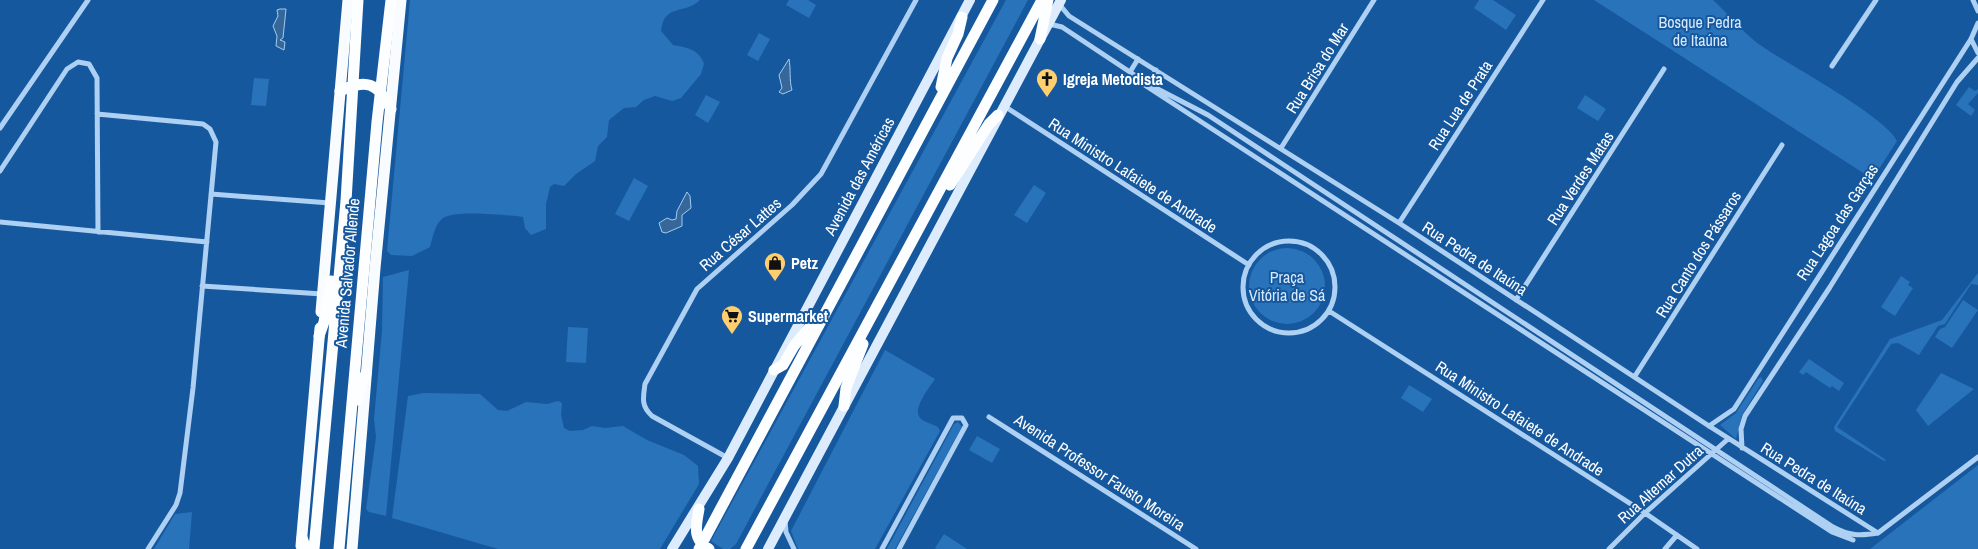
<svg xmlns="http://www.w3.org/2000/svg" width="1978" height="549" viewBox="0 0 1978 549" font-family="'Archivo Narrow',sans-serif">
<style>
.green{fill:#2973bb}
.water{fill:#376698;stroke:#a0ccf5}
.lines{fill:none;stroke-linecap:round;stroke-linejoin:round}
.minor{stroke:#add0f3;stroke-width:5}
.secondary{stroke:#ddecfd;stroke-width:10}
.primary{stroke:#f9fcff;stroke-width:11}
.trunk{stroke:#fcfeff;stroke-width:11}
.labels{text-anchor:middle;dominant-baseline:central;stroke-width:4;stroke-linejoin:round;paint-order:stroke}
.park-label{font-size:16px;fill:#d6e9fd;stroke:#16589e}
.street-label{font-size:16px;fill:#fff;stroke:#16589e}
.poi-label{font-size:16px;font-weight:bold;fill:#fff;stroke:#16589e;text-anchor:start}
</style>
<rect width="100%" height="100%" fill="#16589e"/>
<path class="green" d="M410 0H700C685 15 664 3 661 31L673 45C686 47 700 50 704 64L701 74 681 98 672 101 655 96 644 100 636 107 624 108 609 120 607 137 598 146 595 161 576 174 564 186 554 184 550 187 546 204V229L531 235 525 228 523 217C507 215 458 210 445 217 435 222 433 237 430 247L412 256 391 255 387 251Z
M789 0H808L816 5 809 18 786 5Z
M1006 0H1028L736 544 730 549H723L711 541Z
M1479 0H1493L1516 15 1506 30 1474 8Z
M1594 0H1713C1729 15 1745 35 1763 47 1791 66 1885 116 1897 141L1875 175 1868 176Z
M759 33 770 39 758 61 747 55Z
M254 78 269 79 266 106 251 105Z
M1969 87 1975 91 1978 89V93L1968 104 1975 110 1971 116 1956 105Z
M706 95 720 102 708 123 695 115Z
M1585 95 1606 109 1598 121 1577 108Z
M634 178 648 186 629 221 615 214Z
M1034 185 1046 193 1027 223 1014 215Z
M1249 286a38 38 0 1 1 76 0a38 38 0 1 1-76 0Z
M409 270 386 516 369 512 366 509 376 437 374 419 382 331 383 277Z
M1978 273V285L1971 284 1945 324 1938 326 1919 355 1898 343 1891 344 1837 427 1886 460 1884 461 1835 431 1834 427 1890 339 1942 320Z
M1901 276 1910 282 1908 285 1913 288 1895 316 1881 307Z
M1963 300 1978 310 1952 348 1935 337 1940 329 1945 327Z
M568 327 588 328 586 363 566 362Z
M885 350 935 379C930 387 912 408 920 418 924 422 933 424 938 427L940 431 875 549H798L791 531Z
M1809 359 1844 383 1839 391 1832 386 1830 388 1806 372 1803 375 1799 372Z
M1941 373 1974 389 1928 426 1916 410Z
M1761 377 1763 381 1742 415 1736 439 1720 425 1736 413 1758 379Z
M1409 385 1432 399 1423 412 1401 398Z
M424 393 480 394 498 410 507 411 526 402 547 404 558 401 562 403 561 415 564 428 570 431 583 430 592 426 605 428 623 426 647 440 684 455 698 466 699 484 660 549H498L392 518 408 396Z
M958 422 962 427 895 549H887L954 424Z
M977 436 1000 449 992 463 969 450Z
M1978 465V549H1870Z
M192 512 189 549H154L175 514Z
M944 534 967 549H937L935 548Z"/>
<path class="water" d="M280 9H286L283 38 280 40 285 42 284 50 276 46 277 36 273 26 278 16 277 10Z
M789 59C791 69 789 80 792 90L783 94 779 92 782 88 779 75Z
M687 192 690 196 691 208 682 215V226L666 233 662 232 659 223 667 218 672 220 676 219 677 211Z"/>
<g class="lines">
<path class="minor" d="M1973 0 1978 11
M1059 4 1069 16 1399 223 1709 426 1878 533
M1049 24 1062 27 1148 84 1208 115 1833 527C1849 536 1860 536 1878 533L1978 457
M1971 39 1978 53
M1832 66 1876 0
M1131 73 1130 72 1138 59
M1143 84 1832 532 1853 540
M1148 84 1156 70
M1004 106 1249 265
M97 114 203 124 210 129 216 142 193 388 180 493 176 505 148 549
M0 128 88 0
M1281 148 1374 0
M0 171 67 69 78 62 89 64 97 78 98 232
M211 194 330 203
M0 222 207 242
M1399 223 1543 0
M1243 287a46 46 0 1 1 92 0a46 46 0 1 1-92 0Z
M202 286 322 294
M1516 300 1664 69
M1329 311 1645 513 1697 549
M1635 376 1782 145
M989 417 1196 549
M1709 426 1734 409 1971 39 1978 23
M1742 448 1741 429 1745 416 1830 287 1957 82 1978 58
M728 458 652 416C641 406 643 398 645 384L697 289 792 205 821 174 916 0
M785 521 786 532 794 549
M882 549 953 418H962L966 425 899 549
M1609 549 1645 513 1728 439
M1665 549 1677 535"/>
<path class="secondary" d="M672 549 728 458 970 0
M768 549 1061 0"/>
<path class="primary" d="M321 312 348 0
M301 546 320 328
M352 549 375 268 401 0"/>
<path class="trunk" d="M1040 39 1048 0
M941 87 947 58 958 34 962 17
M340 91C366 78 378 83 391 109
M950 185 989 124 998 115
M319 336 324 322 331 281
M774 370 783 365 794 346 813 323
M358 400 361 383 366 374
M844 406 846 388 863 344
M699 509C696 526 692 539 709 549
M302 538 306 549
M314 549 346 201 358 0
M339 549 377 122 391 0
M699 549 993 0
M746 549 1042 0"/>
</g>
<defs>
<g id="church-pin" transform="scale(1.125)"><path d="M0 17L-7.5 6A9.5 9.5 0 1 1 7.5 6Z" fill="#ffce6f" stroke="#16589e"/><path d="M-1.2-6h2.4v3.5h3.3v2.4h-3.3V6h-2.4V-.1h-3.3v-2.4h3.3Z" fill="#111"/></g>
<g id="shop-pin" transform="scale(1.125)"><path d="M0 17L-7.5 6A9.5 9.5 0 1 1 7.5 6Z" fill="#ffce6f" stroke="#16589e"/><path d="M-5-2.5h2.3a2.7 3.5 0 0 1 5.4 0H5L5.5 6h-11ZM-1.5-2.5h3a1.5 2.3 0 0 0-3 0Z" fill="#111"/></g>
<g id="supermarket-pin" transform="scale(1.125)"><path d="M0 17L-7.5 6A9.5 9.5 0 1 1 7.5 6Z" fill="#ffce6f" stroke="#16589e"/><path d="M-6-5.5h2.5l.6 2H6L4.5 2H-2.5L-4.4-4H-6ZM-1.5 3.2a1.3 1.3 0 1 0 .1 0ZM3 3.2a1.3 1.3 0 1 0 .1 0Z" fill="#111"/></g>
</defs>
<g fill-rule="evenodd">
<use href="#church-pin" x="1047" y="79"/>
<use href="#shop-pin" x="775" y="263"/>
<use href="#supermarket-pin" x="732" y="316"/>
</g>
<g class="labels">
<g class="park-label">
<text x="1700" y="22">Bosque Pedra<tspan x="1700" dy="18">de Itaúna</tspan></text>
<text x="1287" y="277">Praça<tspan x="1287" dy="18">Vitória de Sá</tspan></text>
</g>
<g class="street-label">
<text transform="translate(1317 68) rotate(-58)">Rua Brisa do Mar</text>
<text transform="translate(1460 105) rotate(-57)">Rua Lua de Prata</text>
<text transform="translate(1133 175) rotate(33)">Rua Ministro Lafaiete de Andrade</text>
<text transform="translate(859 176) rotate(-62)">Avenida das Américas</text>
<text transform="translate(1580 178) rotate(-57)">Rua Verdes Matas</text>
<text transform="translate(1837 222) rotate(-57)">Rua Lagoa das Garças</text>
<text transform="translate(740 234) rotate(-41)">Rua César Lattes</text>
<text transform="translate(1698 254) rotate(-58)">Rua Canto dos Pássaros</text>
<text transform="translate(1475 258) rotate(33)">Rua Pedra de Itaúna</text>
<text transform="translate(347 273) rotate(-85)">Avenida Salvador Allende</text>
<text transform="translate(1520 418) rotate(33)">Rua Ministro Lafaiete de Andrade</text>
<text transform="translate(1100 472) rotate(33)">Avenida Professor Fausto Moreira</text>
<text transform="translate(1814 478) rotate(32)">Rua Pedra de Itaúna</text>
<text transform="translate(1660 484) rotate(-42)">Rua Altemar Dutra</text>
</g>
<g class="poi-label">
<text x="1063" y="79">Igreja Metodista</text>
<text x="791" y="263">Petz</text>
<text x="748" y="316">Supermarket</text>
</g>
</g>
</svg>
